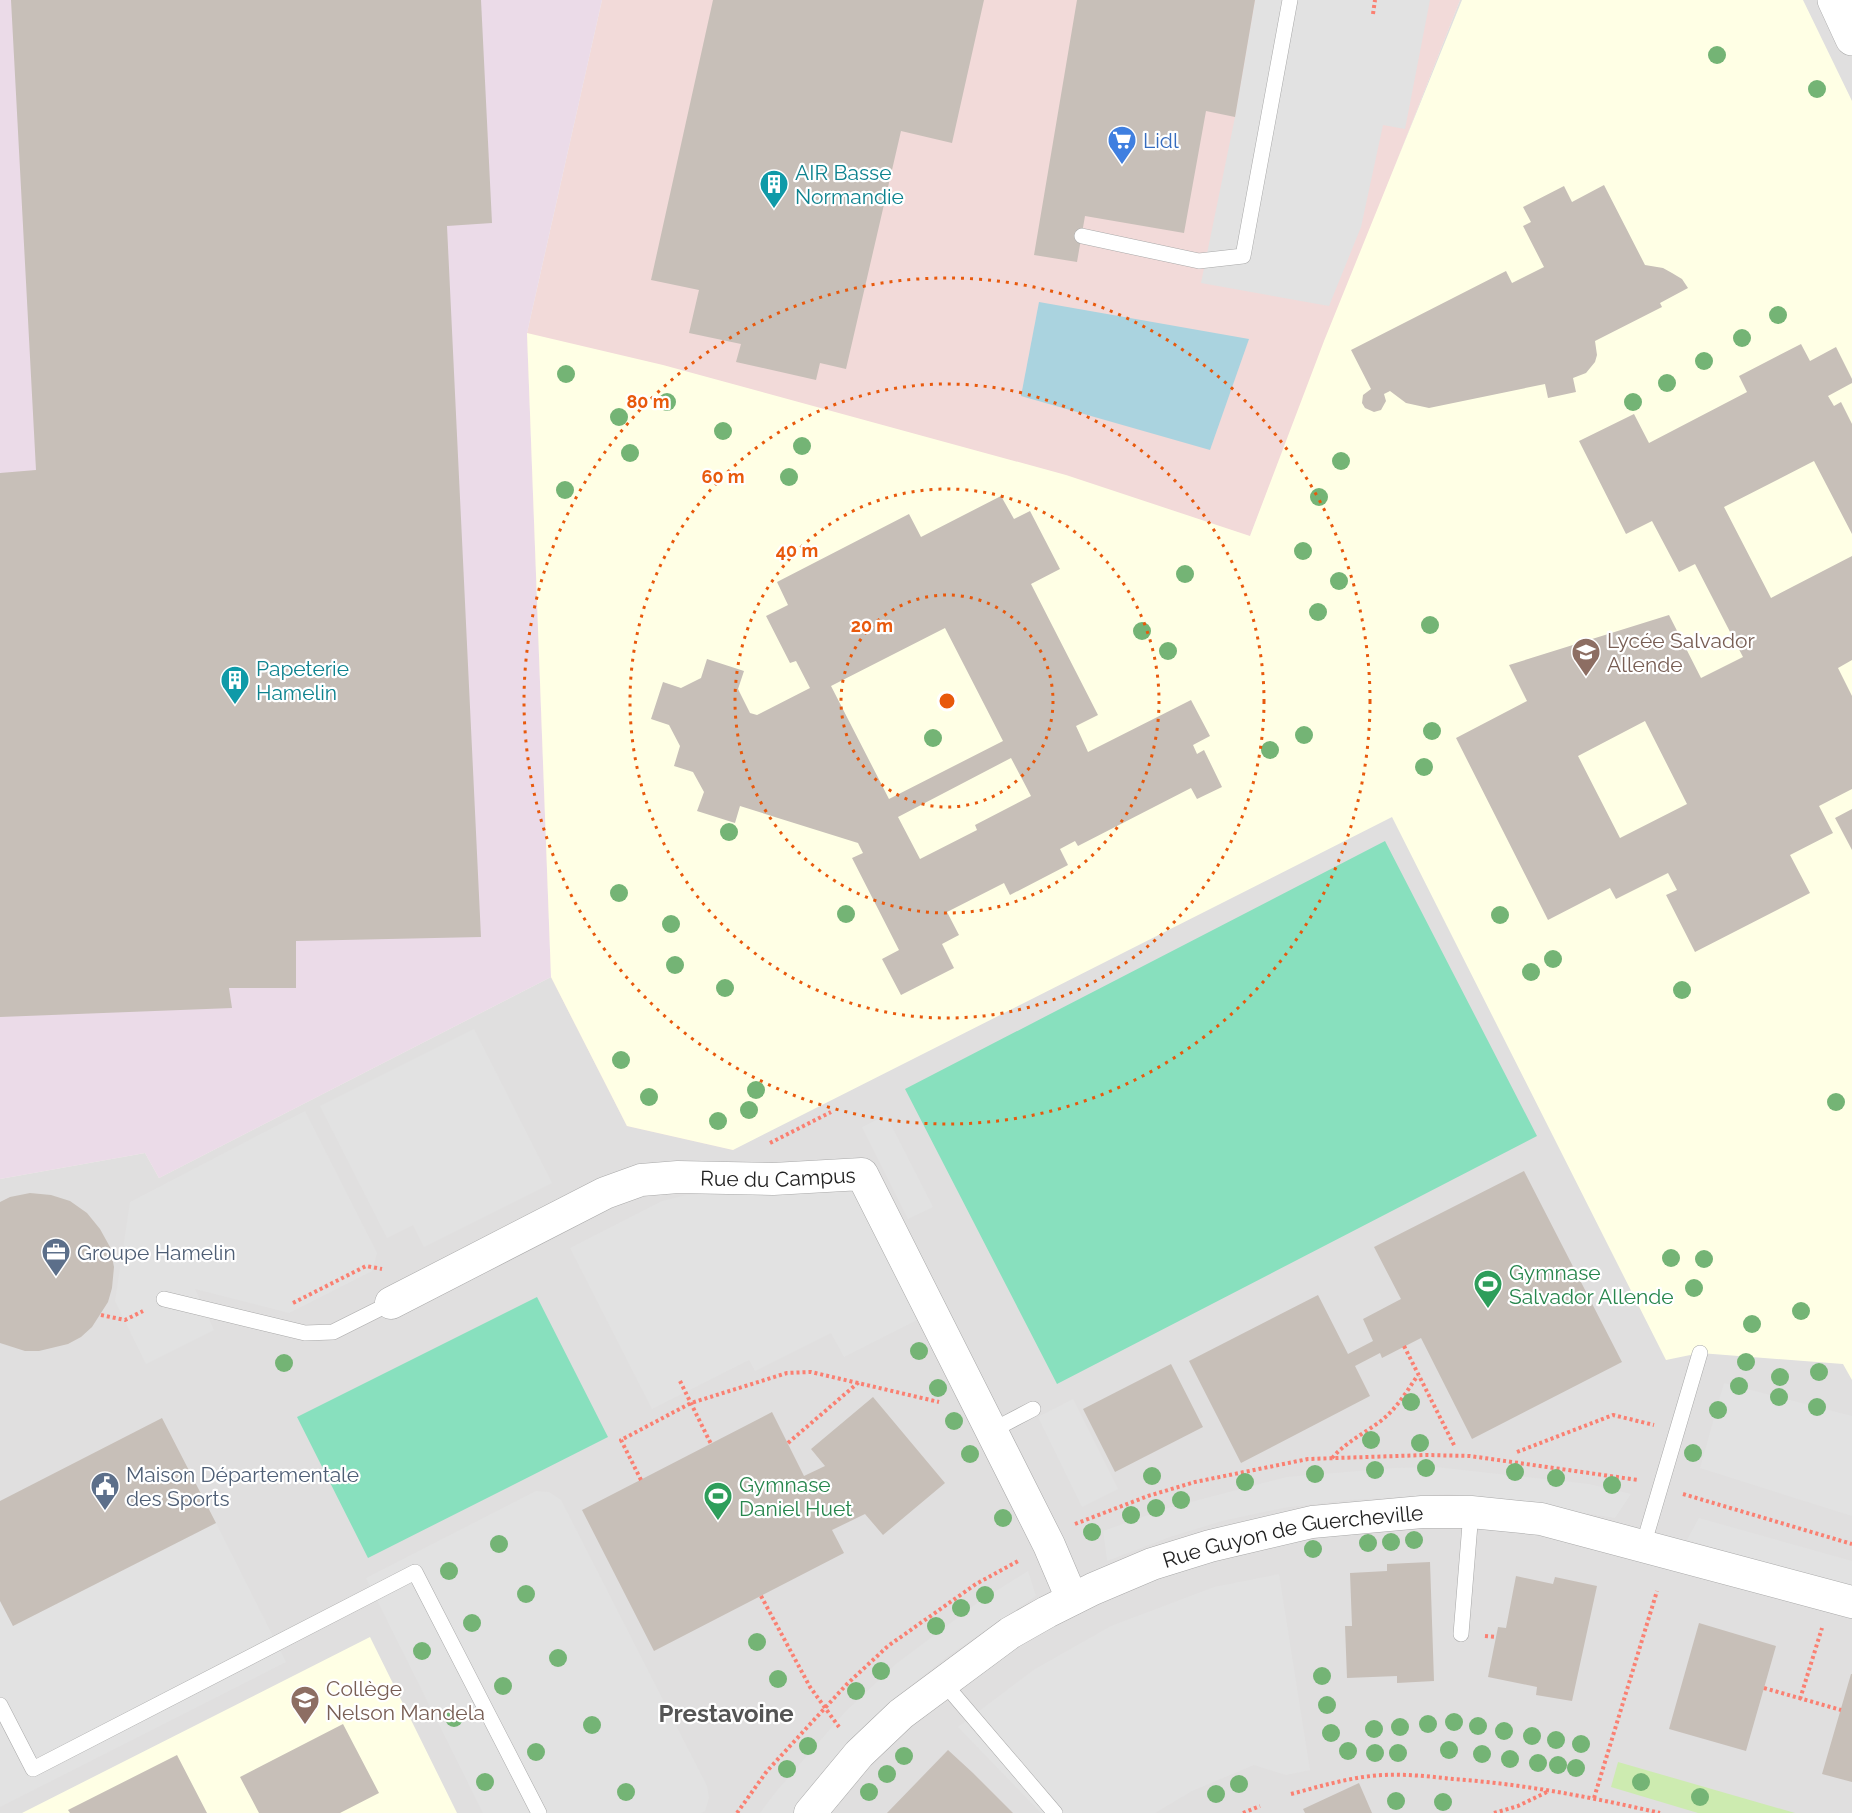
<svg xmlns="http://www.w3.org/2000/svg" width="1852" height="1813" viewBox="0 0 1852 1813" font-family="Raleway,sans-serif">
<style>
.residential{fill:#e0dfdf}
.commercial{fill:#f2dad9}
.industrial{fill:#ebdbe8}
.education{fill:#ffffe5}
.grass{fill:#cdebb0}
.pitch{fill:#88e0be}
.parking{fill:#e2e2e2}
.water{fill:#aad3df}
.building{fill:#c7bfb8;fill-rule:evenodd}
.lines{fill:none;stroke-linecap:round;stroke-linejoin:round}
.service-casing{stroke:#a9a9a9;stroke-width:16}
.minor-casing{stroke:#a9a9a9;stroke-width:33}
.tertiary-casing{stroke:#a9a9a9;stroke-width:34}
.path{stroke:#fa8072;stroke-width:4;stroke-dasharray:3 3;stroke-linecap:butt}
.service{stroke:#fff;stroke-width:15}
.minor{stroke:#fff;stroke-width:32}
.tertiary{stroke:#fff;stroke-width:33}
.tree{fill:#74b475}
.ring{fill:none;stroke:#e8590c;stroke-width:3;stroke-dasharray:3 6}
.labels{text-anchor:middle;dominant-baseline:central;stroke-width:4.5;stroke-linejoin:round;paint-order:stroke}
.shop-label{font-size:21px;fill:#366cbe;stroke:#fff;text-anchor:start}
.culture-label{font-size:21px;fill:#0d838f;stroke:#fff;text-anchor:start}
.education-label{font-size:21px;fill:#785e54;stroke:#fff;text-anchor:start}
.street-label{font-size:21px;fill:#222;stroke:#fff}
.service-label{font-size:21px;fill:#4e5e75;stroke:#fff;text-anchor:start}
.leisure-label{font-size:21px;fill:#27864d;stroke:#fff;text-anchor:start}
.quarter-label{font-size:24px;font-weight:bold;fill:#555;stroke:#fff}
.centre{fill:#e8590c;stroke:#fff;stroke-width:3}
.ring-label{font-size:18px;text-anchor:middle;font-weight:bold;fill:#e8590c;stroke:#fff;stroke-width:4.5;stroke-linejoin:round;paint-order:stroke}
</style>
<rect width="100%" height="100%" fill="#f2efe9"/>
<path class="residential" d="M1460 0H1852V1813H0V1179L145 1153 159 1178 551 977 627 1126 1250 536Z"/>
<path class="commercial" d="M602 0H1460L1250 536 733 1150 627 1126 551 977 527 333Z"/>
<path class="industrial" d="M0 0H602L527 333 551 977 159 1178 145 1153 0 1179Z"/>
<path class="education" d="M1462 0H1803L1852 101V1380L1843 1364 1700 1353 1666 1360 1392 817 733 1150 627 1126 551 977 527 333 663 365 1066 475 1250 536 1324 341Z
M370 1637 457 1813H22Z"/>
<path class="grass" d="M1618 1762 1795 1813H1698L1611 1787Z"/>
<path class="pitch" d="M1385 841 1537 1136 1057 1384 905 1089Z
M537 1297 608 1437 368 1558 297 1417Z"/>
<path class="parking" d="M1255 0H1430L1405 129 1383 125 1361 227 1329 306 1201 283 1235 117Z
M474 1029 552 1183 424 1247 413 1225 387 1238 320 1106Z
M305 1111 377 1253 372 1271 289 1313 195 1289 214 1330 146 1364 115 1301 130 1202Z
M886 1115 933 1207 908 1219 862 1127Z
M854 1190 919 1319 844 1357 831 1333 755 1371 749 1360 652 1409 570 1248 662 1201 686 1195Z
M1724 1383 1852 1416V1516L1700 1468Z
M1073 1399 1118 1489 1082 1507 1038 1417Z
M1435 1467 1589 1484 1631 1494 1615 1518 1522 1503 1449 1494 1349 1500 1283 1508 1222 1521 1170 1537 1107 1561 1103 1531 1168 1508 1286 1477 1395 1468Z
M536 1491 549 1492 561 1500 707 1786 709 1798 705 1811 701 1813H483L366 1578Z
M1699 1518 1852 1561V1587L1687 1540Z
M216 1523 286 1662 0 1807V1601L13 1626Z
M1028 1571 1036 1596 948 1656 908 1688 859 1735 793 1813H760L775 1793 844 1713 896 1664 980 1601Z
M1279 1574 1310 1770 1286 1775 1254 1765 1192 1791 1155 1813H1041L958 1727 1035 1669 1111 1626 1214 1587Z"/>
<path class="water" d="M1039 302 1249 339 1210 450 1021 396Z"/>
<path class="building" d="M11 0H481L492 223 447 226 481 937 296 941V988H229L232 1008 0 1017V473L36 470Z
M713 0H984L952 143 901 131 846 369 820 363 816 380 736 362 741 344 689 333 699 290 651 280Z
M1077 0H1255L1235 117 1206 111 1184 233 1085 216 1077 262 1034 255Z
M1604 185 1645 265 1663 268 1672 273 1682 279 1688 288 1660 303 1662 307 1595 341 1597 355 1595 362 1586 373 1573 378 1576 392 1548 398 1545 384 1429 408 1406 403 1390 391 1384 394 1386 401 1381 410 1374 412 1365 408 1362 403 1363 395 1371 389 1351 350 1506 271 1512 283 1544 267 1523 226 1531 222 1523 207 1564 186 1572 202Z
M1801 344 1810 361 1836 347 1852 379V383L1828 396 1834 406 1841 402 1852 424V534L1814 461 1724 507 1771 598 1852 556V660L1838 668 1852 696V789L1819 806 1833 833 1790 855 1810 893 1695 952 1666 895 1677 890 1668 873 1616 899 1610 888 1548 920 1456 738 1527 701 1509 665 1669 615 1701 678 1743 657 1695 564 1679 572 1652 521 1626 534 1579 441 1634 414 1649 443 1747 392 1739 376ZM1645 721 1687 804 1620 838 1578 756Z
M1001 496 1014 519 1030 511 1060 569 1031 584 1098 715 1076 726 1088 752 1191 700 1210 736 1193 745 1197 754 1204 750 1222 787 1197 799 1191 788 1078 846 1075 841 1060 849 1068 865 1010 895 1004 883 947 912 959 935 942 944 954 968 901 995 882 959 899 950 852 858 863 853 858 843 740 806 735 823 697 811 704 792 693 772 674 766 680 746 669 725 651 719 663 682 681 688 701 678 707 659 744 671 738 689 750 713 757 715 810 688 796 661 790 663 766 616 788 605 777 582 909 514 921 537ZM945 628 1003 741 889 799 831 686ZM1011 758 1031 796 975 825 977 830 920 859 898 817Z
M1852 809V850L1835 818Z
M1524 1171 1622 1362 1472 1439 1421 1338 1382 1358 1380 1353 1355 1366 1370 1396 1241 1463 1189 1361 1318 1295 1348 1354 1373 1341 1363 1319 1401 1299 1374 1247Z
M30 1193 51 1195 70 1201 87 1213 100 1229 110 1247 114 1267 112 1288 108 1302 92 1327 81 1337 68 1344 39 1351H25L0 1343V1202L10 1197Z
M1171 1364 1203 1427 1115 1472 1083 1409Z
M873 1397 945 1483 883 1535 865 1514 832 1530 844 1553 654 1651 582 1510 772 1412 804 1476 825 1466 811 1449Z
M162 1418 216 1523 13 1626 0 1601V1501Z
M1430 1562 1434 1681 1397 1683V1676L1347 1678 1345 1626H1352L1350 1573 1387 1571V1564Z
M1516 1576 1553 1584 1555 1577 1597 1586 1572 1701 1536 1695 1537 1687 1488 1677 1498 1627 1506 1628Z
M1699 1623 1776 1646 1746 1751 1669 1729Z
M1851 1674H1852V1782L1822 1774Z
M343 1724 379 1793 340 1813H259L240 1777Z
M948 1750 973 1773 1013 1813H887Z
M177 1755 207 1813H70L68 1810Z
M1359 1783 1372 1813H1305L1303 1809Z"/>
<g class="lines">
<g class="service-casing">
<path id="service" d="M1082 236 1199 261 1243 256 1290 0
M164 1299 305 1333 333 1332 391 1303
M991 1431 1033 1409
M1643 1546 1700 1353
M1461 1634 1471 1512
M943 1682 1055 1813
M0 1705 33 1769 415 1572 539 1813"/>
</g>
<g class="minor-casing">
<g id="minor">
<path id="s1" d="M391 1303 605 1193 641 1180 678 1177 773 1179 862 1174 1049 1545 1072 1599"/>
<path id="s2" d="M810 1813 859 1754 901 1714 1010 1633 1047 1612 1093 1589 1152 1564 1210 1546 1312 1522 1422 1512H1471L1541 1519 1852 1602"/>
</g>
</g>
<g class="tertiary-casing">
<path id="tertiary" d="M1834 0 1852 39"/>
</g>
<path class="path" d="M1373 14 1375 0
M770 1143 831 1112
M293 1303 366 1266 382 1269
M101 1315 125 1320 143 1311
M1404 1346 1455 1447
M680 1381 711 1444
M788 1443 859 1382
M1517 1452 1613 1415 1654 1425
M1332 1458C1346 1442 1365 1433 1382 1420 1397 1408 1407 1391 1418 1375
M641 1480 621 1440 691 1403 787 1373 811 1372 939 1402
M1683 1494 1852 1544
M1075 1524 1148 1496 1195 1482 1308 1459 1426 1455 1470 1456 1638 1480
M761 1596 810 1687 839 1727
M1485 1636 1496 1637
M1764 1688 1841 1710
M1800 1699 1822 1628
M1291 1794C1318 1787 1344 1779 1371 1776 1399 1773 1426 1776 1453 1779 1523 1784 1591 1797 1660 1813
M1594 1798 1657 1591
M737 1813 767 1771 847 1684 888 1646 976 1584 1020 1560
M1243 1813 1260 1806
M1494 1813 1518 1806 1549 1791"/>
<use href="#service" class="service"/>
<use href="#minor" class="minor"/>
<use href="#tertiary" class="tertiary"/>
</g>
<g class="tree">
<circle cx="1717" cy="55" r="9"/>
<circle cx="1817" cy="89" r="9"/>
<circle cx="1778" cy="315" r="9"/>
<circle cx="1742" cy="338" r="9"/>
<circle cx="1704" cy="361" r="9"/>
<circle cx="566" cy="374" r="9"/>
<circle cx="1667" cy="383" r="9"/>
<circle cx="667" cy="402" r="9"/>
<circle cx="1633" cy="402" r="9"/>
<circle cx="619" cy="417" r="9"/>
<circle cx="723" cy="431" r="9"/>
<circle cx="802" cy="446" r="9"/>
<circle cx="630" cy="453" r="9"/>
<circle cx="1341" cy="461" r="9"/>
<circle cx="789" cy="477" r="9"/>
<circle cx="565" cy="490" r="9"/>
<circle cx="1319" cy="497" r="9"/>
<circle cx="1303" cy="551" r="9"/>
<circle cx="1185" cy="574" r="9"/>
<circle cx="1339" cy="581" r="9"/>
<circle cx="1318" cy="612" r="9"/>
<circle cx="1430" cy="625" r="9"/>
<circle cx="1142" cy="631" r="9"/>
<circle cx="1168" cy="651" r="9"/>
<circle cx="1432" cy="731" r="9"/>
<circle cx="1304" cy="735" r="9"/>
<circle cx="933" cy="738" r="9"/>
<circle cx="1270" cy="750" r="9"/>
<circle cx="1424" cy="767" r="9"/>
<circle cx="729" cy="832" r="9"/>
<circle cx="619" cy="893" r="9"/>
<circle cx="846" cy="914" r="9"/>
<circle cx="1500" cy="915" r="9"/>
<circle cx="671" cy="924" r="9"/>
<circle cx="1553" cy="959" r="9"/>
<circle cx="675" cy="965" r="9"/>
<circle cx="1531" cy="972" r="9"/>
<circle cx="725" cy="988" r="9"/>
<circle cx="1682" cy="990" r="9"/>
<circle cx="621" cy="1060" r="9"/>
<circle cx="756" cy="1090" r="9"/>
<circle cx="649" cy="1097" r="9"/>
<circle cx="1836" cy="1102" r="9"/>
<circle cx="749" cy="1110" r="9"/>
<circle cx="718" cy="1121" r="9"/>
<circle cx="1671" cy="1258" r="9"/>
<circle cx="1704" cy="1259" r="9"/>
<circle cx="1694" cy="1288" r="9"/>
<circle cx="1801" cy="1311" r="9"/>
<circle cx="1752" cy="1324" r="9"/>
<circle cx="919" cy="1351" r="9"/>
<circle cx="1746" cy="1362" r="9"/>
<circle cx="284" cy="1363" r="9"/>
<circle cx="1819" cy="1372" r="9"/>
<circle cx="1780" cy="1377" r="9"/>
<circle cx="1739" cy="1386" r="9"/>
<circle cx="938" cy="1388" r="9"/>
<circle cx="1779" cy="1397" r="9"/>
<circle cx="1411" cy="1402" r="9"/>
<circle cx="1817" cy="1407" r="9"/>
<circle cx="1718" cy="1410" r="9"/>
<circle cx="954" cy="1421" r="9"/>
<circle cx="1371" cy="1440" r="9"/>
<circle cx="1420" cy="1443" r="9"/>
<circle cx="1693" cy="1453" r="9"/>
<circle cx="970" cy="1454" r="9"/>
<circle cx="1426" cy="1468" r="9"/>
<circle cx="1375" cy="1470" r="9"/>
<circle cx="1515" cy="1472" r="9"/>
<circle cx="1315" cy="1474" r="9"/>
<circle cx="1152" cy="1476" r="9"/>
<circle cx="1556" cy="1478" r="9"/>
<circle cx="1245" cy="1482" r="9"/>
<circle cx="1612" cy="1485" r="9"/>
<circle cx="1181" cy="1500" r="9"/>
<circle cx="1156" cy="1508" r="9"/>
<circle cx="1131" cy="1515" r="9"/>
<circle cx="1003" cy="1518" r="9"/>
<circle cx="1092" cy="1532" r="9"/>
<circle cx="1414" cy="1540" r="9"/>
<circle cx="1391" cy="1542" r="9"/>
<circle cx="1368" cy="1543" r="9"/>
<circle cx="499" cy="1544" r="9"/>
<circle cx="1313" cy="1549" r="9"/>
<circle cx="449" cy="1571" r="9"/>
<circle cx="526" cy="1594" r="9"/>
<circle cx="985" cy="1595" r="9"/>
<circle cx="961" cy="1608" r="9"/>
<circle cx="472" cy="1623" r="9"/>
<circle cx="936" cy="1626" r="9"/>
<circle cx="757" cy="1642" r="9"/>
<circle cx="422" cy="1651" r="9"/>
<circle cx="558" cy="1658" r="9"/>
<circle cx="881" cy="1671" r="9"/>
<circle cx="1322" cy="1676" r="9"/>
<circle cx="778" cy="1679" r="9"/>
<circle cx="503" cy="1686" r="9"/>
<circle cx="856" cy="1691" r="9"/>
<circle cx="1327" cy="1705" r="9"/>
<circle cx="454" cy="1718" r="9"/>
<circle cx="1454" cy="1722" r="9"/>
<circle cx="1428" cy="1724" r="9"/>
<circle cx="592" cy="1725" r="9"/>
<circle cx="1478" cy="1726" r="9"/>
<circle cx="1400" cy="1727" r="9"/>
<circle cx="1374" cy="1729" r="9"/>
<circle cx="1504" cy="1731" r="9"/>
<circle cx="1331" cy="1733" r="9"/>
<circle cx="1532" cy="1736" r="9"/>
<circle cx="1556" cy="1740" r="9"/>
<circle cx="1581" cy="1744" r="9"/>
<circle cx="808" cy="1746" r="9"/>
<circle cx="1449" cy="1750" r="9"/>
<circle cx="1348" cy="1751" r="9"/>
<circle cx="536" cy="1752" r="9"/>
<circle cx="1375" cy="1753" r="9"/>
<circle cx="1398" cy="1753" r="9"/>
<circle cx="1482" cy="1754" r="9"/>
<circle cx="904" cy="1756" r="9"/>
<circle cx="1510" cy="1759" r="9"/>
<circle cx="1538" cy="1763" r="9"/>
<circle cx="1558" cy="1765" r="9"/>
<circle cx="1576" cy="1768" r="9"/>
<circle cx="787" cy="1769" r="9"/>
<circle cx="887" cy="1774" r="9"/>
<circle cx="485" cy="1782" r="9"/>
<circle cx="1641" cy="1782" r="9"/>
<circle cx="1239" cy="1784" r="9"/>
<circle cx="626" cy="1792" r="9"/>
<circle cx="869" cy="1792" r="9"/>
<circle cx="1216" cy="1794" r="9"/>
<circle cx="1700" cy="1797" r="9"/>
<circle cx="1396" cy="1801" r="9"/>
<circle cx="1443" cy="1802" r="9"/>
</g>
<g class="ring">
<circle cx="947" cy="701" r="106"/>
<circle cx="947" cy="701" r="212"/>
<circle cx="947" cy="701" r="317"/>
<circle cx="947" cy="701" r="423"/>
</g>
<defs>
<g id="supermarket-pin" transform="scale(1.5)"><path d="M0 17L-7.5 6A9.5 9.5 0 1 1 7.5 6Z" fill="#3f7fe0" stroke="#fff"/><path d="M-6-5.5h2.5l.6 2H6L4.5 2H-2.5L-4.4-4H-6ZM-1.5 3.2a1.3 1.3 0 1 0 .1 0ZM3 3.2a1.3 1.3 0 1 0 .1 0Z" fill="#fff"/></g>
<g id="building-pin" transform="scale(1.5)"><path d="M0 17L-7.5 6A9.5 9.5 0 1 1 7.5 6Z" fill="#0f9aa8" stroke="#fff"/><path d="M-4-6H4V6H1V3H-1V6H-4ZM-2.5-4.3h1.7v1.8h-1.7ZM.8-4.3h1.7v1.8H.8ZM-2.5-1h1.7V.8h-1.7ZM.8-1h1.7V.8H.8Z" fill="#fff"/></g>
<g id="school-pin" transform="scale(1.5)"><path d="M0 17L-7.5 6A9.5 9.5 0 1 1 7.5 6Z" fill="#8d6e63" stroke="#fff"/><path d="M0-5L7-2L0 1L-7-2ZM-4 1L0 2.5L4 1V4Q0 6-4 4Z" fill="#fff"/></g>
<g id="office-pin" transform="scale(1.5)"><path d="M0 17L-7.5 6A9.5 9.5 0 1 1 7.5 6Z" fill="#5c6f8a" stroke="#fff"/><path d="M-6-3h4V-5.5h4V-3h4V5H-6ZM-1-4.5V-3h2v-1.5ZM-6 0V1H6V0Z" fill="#fff"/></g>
<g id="stadium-pin" transform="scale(1.5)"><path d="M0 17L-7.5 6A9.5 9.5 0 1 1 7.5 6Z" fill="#2e9e5b" stroke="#fff"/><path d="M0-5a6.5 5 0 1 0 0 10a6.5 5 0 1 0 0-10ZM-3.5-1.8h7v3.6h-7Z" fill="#fff"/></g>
<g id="civic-pin" transform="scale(1.5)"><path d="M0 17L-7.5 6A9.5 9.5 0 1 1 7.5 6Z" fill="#5c6f8a" stroke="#fff"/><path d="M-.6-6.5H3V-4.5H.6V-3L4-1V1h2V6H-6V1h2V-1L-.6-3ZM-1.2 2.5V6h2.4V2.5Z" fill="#fff"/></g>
</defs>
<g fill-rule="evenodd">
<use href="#supermarket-pin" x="1122" y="140"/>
<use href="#building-pin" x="774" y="184"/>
<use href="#school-pin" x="1586" y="652"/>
<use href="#building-pin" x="235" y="680"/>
<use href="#office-pin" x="56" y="1252"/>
<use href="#stadium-pin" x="1488" y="1284"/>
<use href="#civic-pin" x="105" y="1486"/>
<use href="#stadium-pin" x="718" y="1496"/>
<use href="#school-pin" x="305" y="1700"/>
</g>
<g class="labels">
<g class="shop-label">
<text x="1143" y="140">Lidl</text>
</g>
<g class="culture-label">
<text x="795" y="172">AIR Basse<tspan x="795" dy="24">Normandie</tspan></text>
<text x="256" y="668">Papeterie<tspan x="256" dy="24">Hamelin</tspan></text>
</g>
<g class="education-label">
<text x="1607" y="640">Lycée Salvador<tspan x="1607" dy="24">Allende</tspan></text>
<text x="326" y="1688">Collège<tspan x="326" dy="24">Nelson Mandela</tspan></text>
</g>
<g class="street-label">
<text stroke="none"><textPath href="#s1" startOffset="416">Rue du Campus</textPath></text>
<text stroke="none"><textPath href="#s2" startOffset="573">Rue Guyon de Guercheville</textPath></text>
</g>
<g class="service-label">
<text x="77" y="1252">Groupe Hamelin</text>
<text x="126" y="1474">Maison Départementale<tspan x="126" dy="24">des Sports</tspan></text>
</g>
<g class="leisure-label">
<text x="1509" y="1272">Gymnase<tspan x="1509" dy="24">Salvador Allende</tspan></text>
<text x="739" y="1484">Gymnase<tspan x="739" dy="24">Daniel Huet</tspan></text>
</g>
<g class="quarter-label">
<text x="726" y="1713">Prestavoine</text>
</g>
</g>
<circle cx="947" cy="701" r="9" class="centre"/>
<g class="ring-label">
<text x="648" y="408">80 m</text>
<text x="723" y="483">60 m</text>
<text x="797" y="557">40 m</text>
<text x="872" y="632">20 m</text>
</g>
</svg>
